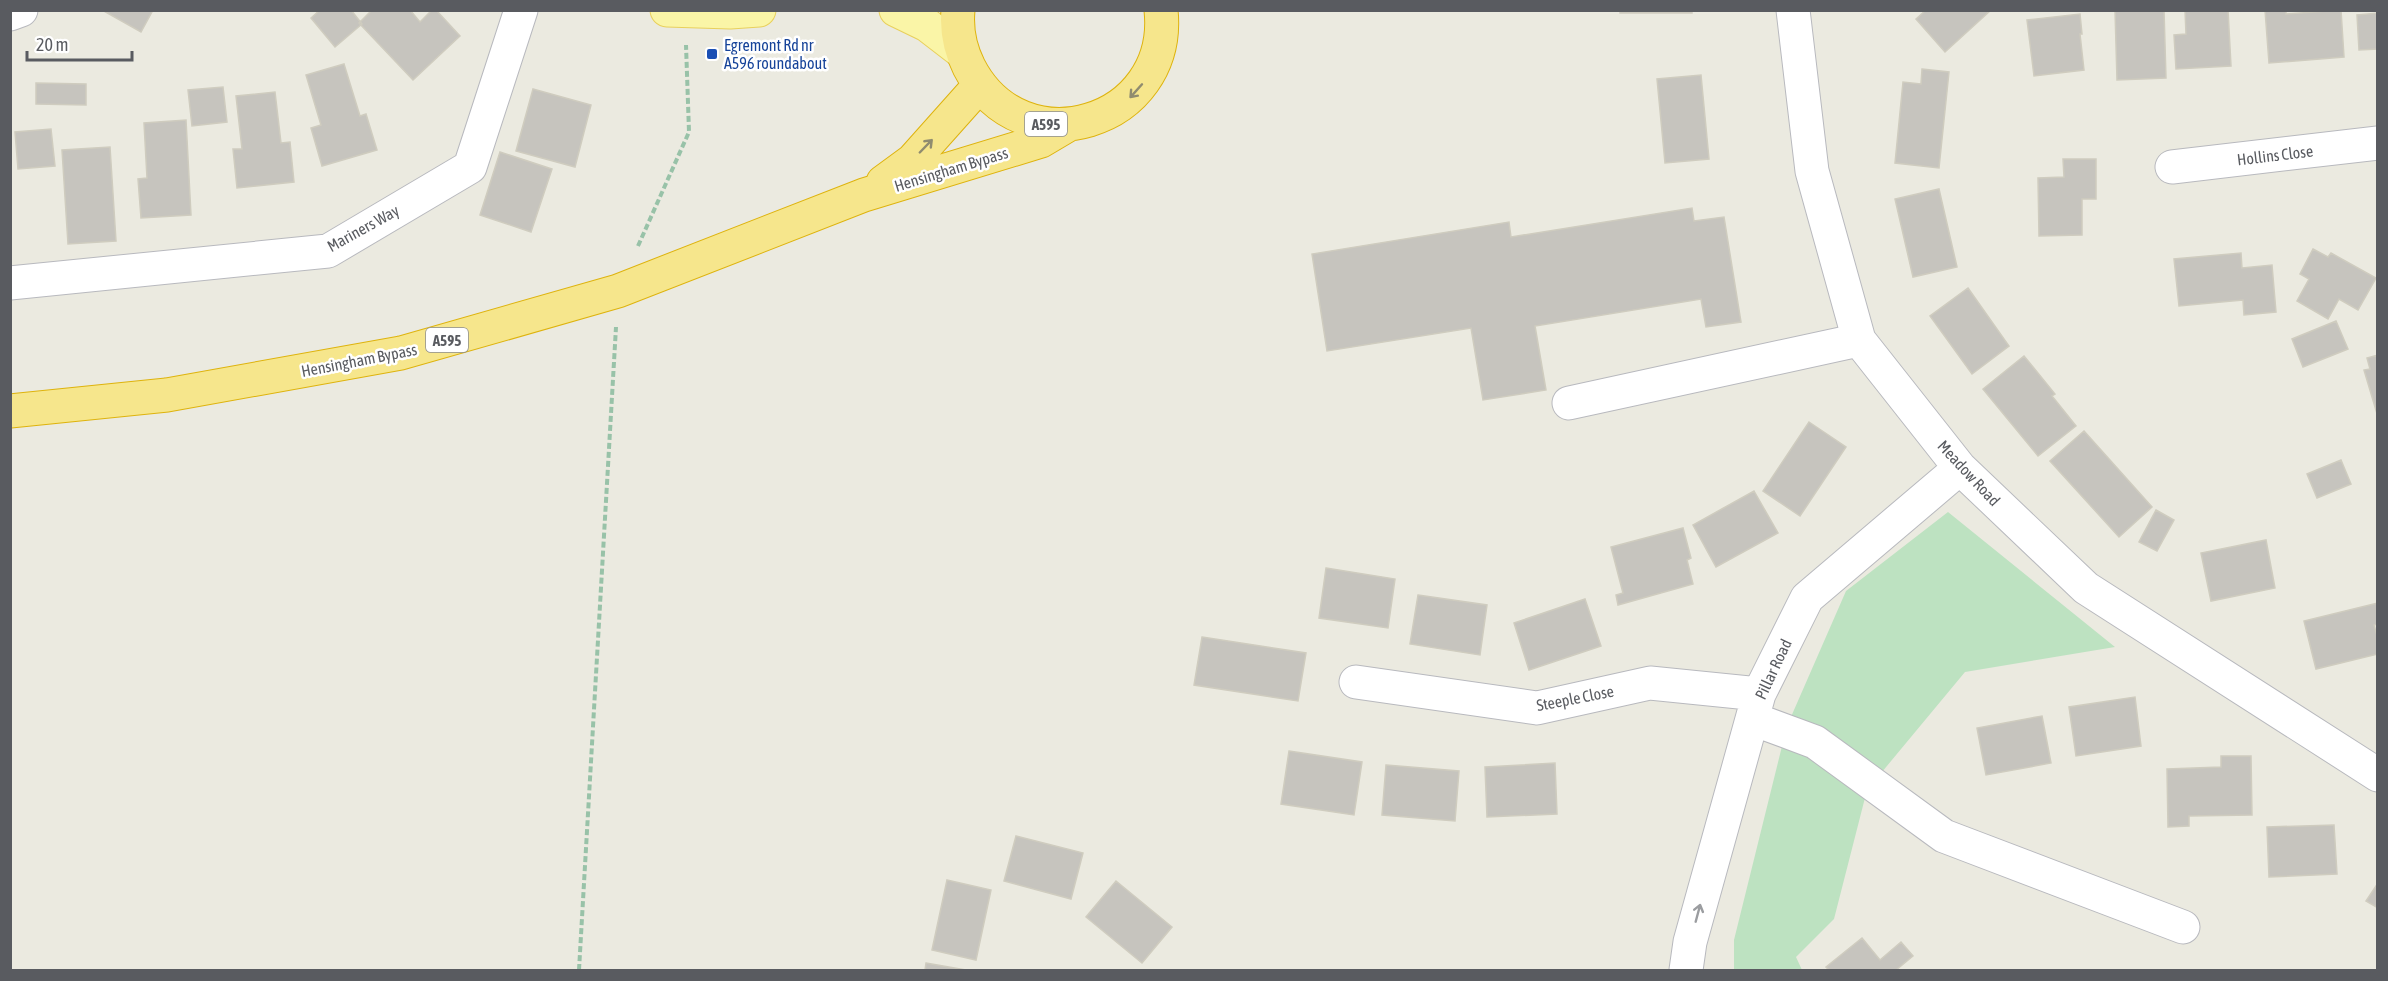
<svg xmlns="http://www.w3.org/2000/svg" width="2388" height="981" viewBox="0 0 2388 981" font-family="'Asap Condensed',sans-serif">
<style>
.green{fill:#bde2c1}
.building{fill:#c6c4be;stroke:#cfccbf;stroke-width:1.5}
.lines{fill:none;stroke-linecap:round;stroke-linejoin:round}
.minor-casing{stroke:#b8b9be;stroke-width:35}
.major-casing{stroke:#e8d05c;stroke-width:35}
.highway-casing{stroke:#deb30d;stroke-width:35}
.path{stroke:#98c2a8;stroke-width:4;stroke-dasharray:6 3;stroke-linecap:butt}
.minor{stroke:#fff;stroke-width:33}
.major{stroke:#faf5a7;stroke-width:33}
.highway{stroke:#f6e68c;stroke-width:33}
.oneway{stroke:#908c6f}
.oneway2{stroke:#9b9da0}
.transit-dot{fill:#1a4fb4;stroke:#fff;stroke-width:2}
.labels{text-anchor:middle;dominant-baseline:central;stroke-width:5;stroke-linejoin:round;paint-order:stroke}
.shield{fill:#fff;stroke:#8b8c90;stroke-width:1.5}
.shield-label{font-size:15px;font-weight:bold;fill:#595b60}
.transit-label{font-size:16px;fill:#164399;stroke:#fff;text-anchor:start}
.street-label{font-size:16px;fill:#595b60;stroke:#fff}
</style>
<rect width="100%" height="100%" fill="#ebeae0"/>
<path class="green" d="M1948 512 2115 647 1965 672 1867 790 1834 919 1796 957 1802 970H1734V940L1787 726 1846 591Z"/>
<path class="building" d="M102 10H153L141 32Z
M320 10H351L362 24 335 47 311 18Z
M372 10H410L420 22 432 10H436L460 36 413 80 359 23Z
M1620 10H1692V13H1620Z
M1926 10H1991L1945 52 1916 19Z
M2115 10H2164L2166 78 2117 80Z
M2185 10H2228L2231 66 2176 69 2174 35 2186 34Z
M2265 10H2286V14L2341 10 2344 57 2269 63Z
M2378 13V49L2359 50 2357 15Z
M2080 14 2082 34H2080L2084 70 2034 76 2027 20Z
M344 64 360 116 366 114 377 150 322 166 311 128 321 125 306 75Z
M1922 69 1949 72 1939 168 1895 163 1903 82 1921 84Z
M1701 75 1709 159 1665 163 1657 79Z
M36 83 86 84V105L36 104Z
M223 87 227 122 192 126 188 90Z
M533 89 591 105 575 167 516 151Z
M275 92 281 143 290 142 294 182 237 188 233 149H242L236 96Z
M186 120 191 215 141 218 138 179 147 178 144 123Z
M51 129 55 166 18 169 15 132Z
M110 147 116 241 68 244 62 150Z
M500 152 552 169 531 232 480 215Z
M2063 159H2096V199H2082V235L2039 236 2038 178 2064 177Z
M1939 189 1957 267 1913 277 1895 199Z
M1692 208 1694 221 1724 217 1741 322 1706 327 1701 299 1535 326 1546 390 1483 400 1471 328 1327 351 1312 254 1509 222 1511 237Z
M2313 249 2328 257 2331 253 2376 278 2358 310 2339 299 2328 319 2297 301 2309 279 2300 274Z
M2241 253 2242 268 2272 265 2276 312 2244 315 2243 300 2179 306 2174 259Z
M1968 288 2009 346 1972 374 1930 316Z
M2336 321 2348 349 2303 367 2292 339Z
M2378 355V417L2364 370 2370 369 2367 358Z
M2024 356 2055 394 2052 396 2076 426 2038 456 1983 389Z
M1809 422 1846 447 1800 516 1763 491Z
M2084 431 2152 507 2119 537 2050 461Z
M2341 460 2351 484 2317 498 2307 474Z
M1754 491 1778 533 1716 567 1693 525Z
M2156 510 2174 520 2157 551 2139 542Z
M1683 528 1691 558 1687 560 1693 584 1618 605 1616 595 1623 593 1611 547Z
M2266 540 2275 588 2211 601 2201 553Z
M1326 568 1395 579 1388 628 1319 618Z
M1418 595 1487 605 1480 655 1410 644Z
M1585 599 1601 646 1529 670 1514 623Z
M2378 603V624L2374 625 2378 639V654L2316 669 2304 621Z
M1202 637 1306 653 1298 701 1194 685Z
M2135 697 2141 746 2076 756 2069 707Z
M2042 716 2051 763 1986 775 1977 728Z
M1289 751 1362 762 1354 815 1281 804Z
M2221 756H2251L2252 815 2189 816V826L2168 827 2167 769 2221 767Z
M1555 763 1557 814 1487 817 1485 767Z
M1386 765 1459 771 1455 821 1382 815Z
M2334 825 2337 874 2269 877 2267 827Z
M1016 836 1083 853 1071 899 1004 881Z
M947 880 991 890 976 960 932 950Z
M1116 881 1172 927 1142 963 1086 917Z
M2378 883V908L2366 901Z
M1862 938 1880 960 1901 942 1913 956 1896 970H1829L1826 967Z
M926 963 966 970H925Z"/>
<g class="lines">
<g class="minor-casing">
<path id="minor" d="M1793 10 1812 171 1859 340 1960 468 2086 588 2378 775
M10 14 21 10
M2172 167 2378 143
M10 283 328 251 470 167 521 10
M1569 403 1859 340
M1356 682 1537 708 1650 683 1759 694
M1753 719 1815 742 1944 836 2183 927
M1686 970 1690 942 1759 694 1807 598 1960 468"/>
</g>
<g class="major-casing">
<path id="major" d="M667 10 730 12 759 10
M896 10 927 25 962 52"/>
</g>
<g class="highway-casing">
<path id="highway" d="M958 10C956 31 960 49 969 67 1022 170 1173 124 1161 10
M883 182 913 160 979 86
M10 411 167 395 401 353 618 291 864 195 1041 141 1068 125"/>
</g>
<path class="path" d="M638 246 689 132 686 45
M579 970 616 327"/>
<use href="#minor" class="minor"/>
<use href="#major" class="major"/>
<use href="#highway" class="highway"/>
</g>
<defs><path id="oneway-shaft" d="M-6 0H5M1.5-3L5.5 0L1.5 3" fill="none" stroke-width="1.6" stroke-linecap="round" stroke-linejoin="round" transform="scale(1.5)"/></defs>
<g class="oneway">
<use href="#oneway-shaft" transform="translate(1136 91) rotate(132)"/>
<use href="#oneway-shaft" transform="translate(926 146) rotate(-46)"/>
</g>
<use class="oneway2" href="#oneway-shaft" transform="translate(1698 913) rotate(-75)"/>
<rect class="transit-dot" x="706" y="48" width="12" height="12" rx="3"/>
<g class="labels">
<g class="shield">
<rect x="1025" y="112" width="42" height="24" rx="4.5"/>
<rect x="426" y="328" width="42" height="24" rx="4.5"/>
</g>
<g class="shield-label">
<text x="1046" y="124">A595</text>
<text x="447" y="340">A595</text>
</g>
<g class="transit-label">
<text x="724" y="45">Egremont Rd nr<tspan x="724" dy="18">A596 roundabout</tspan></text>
</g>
<g class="street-label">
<text transform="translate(2275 155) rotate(-7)">Hollins Close</text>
<text transform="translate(951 169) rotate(-17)">Hensingham Bypass</text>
<text transform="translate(363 228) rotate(-29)">Mariners Way</text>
<text transform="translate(359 360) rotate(-11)">Hensingham Bypass</text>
<text transform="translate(1969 473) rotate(47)">Meadow Road</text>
<text transform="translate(1773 669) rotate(-65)">Pillar Road</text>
<text transform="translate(1575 698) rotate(-11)">Steeple Close</text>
</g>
</g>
<rect width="2388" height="981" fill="none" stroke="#595b60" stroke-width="24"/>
<path d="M27 51v9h105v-9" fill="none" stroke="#595b60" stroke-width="3"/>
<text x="36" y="51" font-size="18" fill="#595b60" stroke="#ffffff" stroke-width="4.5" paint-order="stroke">20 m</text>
</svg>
